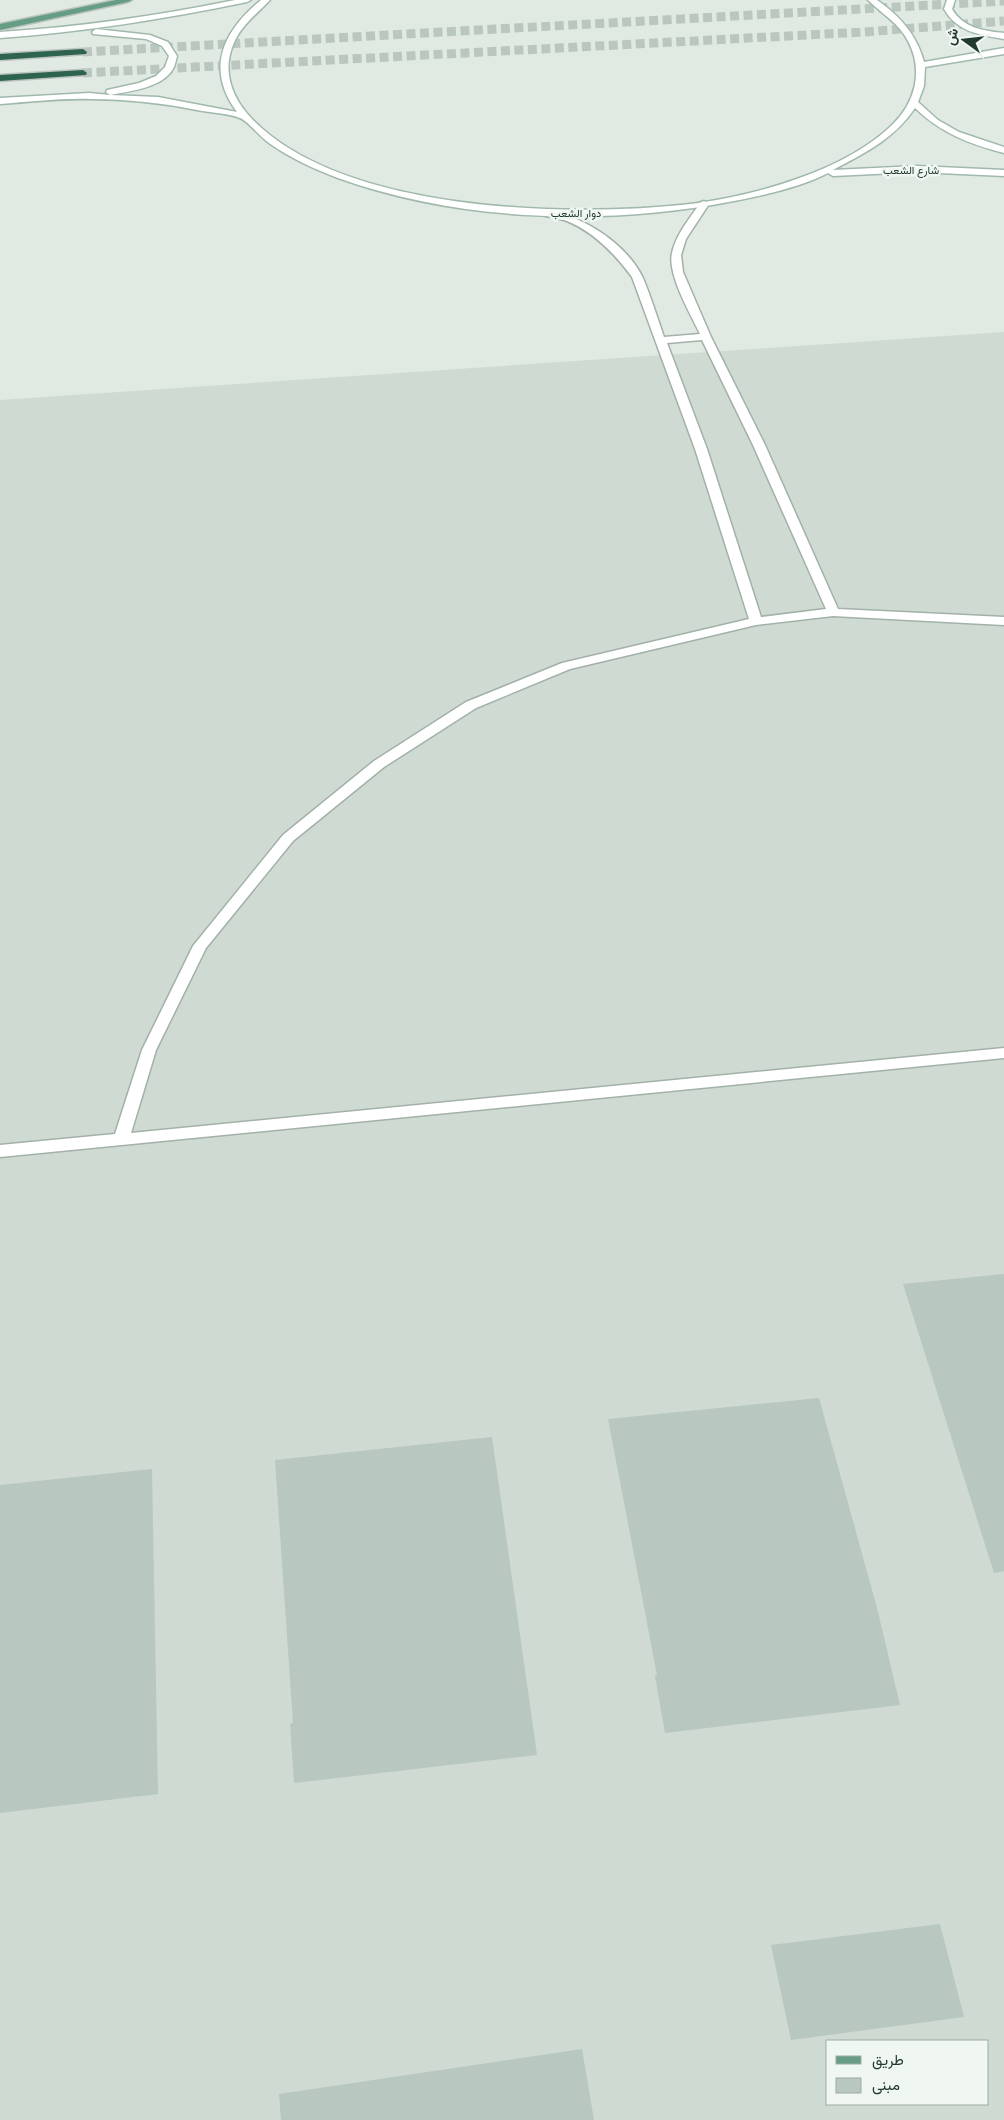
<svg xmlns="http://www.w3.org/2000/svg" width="1004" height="2120" viewBox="0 0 1004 2120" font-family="'Fira Sans Condensed',Vazirmatn,sans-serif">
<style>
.built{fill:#cedad2;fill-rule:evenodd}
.building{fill:#b8c7bf}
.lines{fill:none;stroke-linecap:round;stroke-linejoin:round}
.highway-tunnel{stroke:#bac7bf;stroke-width:9;stroke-dasharray:9 4.5;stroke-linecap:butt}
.lane-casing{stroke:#a3b1a9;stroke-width:3}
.secondary-casing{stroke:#a1b8ac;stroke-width:3}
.primary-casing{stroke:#bcc4c0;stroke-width:3}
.highway-casing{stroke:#bcc4c0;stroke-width:3}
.lane{fill:#fff;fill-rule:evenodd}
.secondary{fill:#fff;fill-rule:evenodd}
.primary{fill:#669e85;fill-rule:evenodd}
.highway{fill:#2e644f;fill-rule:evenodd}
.labels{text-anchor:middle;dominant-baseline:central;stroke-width:5;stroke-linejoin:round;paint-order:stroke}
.far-street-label{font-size:11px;fill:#21392e;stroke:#f0f7f2}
</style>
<rect width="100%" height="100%" fill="#e0eae3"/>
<path class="built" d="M1004 332V2120H0V400ZM828 2041H988V2104H828Z"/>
<path class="building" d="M1004 1274V1571L994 1573 903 1284Z
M819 1398 877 1608 900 1705 665 1733 655 1676 657 1675 608 1419Z
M492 1437 537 1755 294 1783 290 1724 293 1723 275 1460Z
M152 1469 158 1794 0 1813V1485Z
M940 1924 964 2017 791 2040 771 1945Z
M582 2049 594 2120H281L279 2094Z"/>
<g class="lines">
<path class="highway-tunnel" d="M83 52 1004 1
M83 73 864 32 1004 21"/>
<g class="lane-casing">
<path id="lane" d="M704 201 709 204 686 239 681 255 683 272 711 337 765 445 838 609 1004 617V625L833 616 756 625 570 669 476 708 384 767 293 841 206 948 156 1050 131 1133 1004 1048V1058L0 1157V1145L115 1134 142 1050 193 946 283 835 374 761 466 702 562 663 749 619 695 449 632 277C615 254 594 232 567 221 559 218 550 217 541 215L539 213 544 210C582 215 626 243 643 278 651 297 657 317 664 337L700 334C691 315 667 274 672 253 676 234 690 218 701 202ZM702 340 753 445 826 609 761 617 707 449 667 343Z"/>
</g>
<g class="secondary-casing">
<path id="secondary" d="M235 0H251L247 2C165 19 83 32 0 38V32C79 27 157 16 235 0Z
M261 0H270C257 14 241 25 233 45 222 72 232 99 253 120 344 212 568 218 690 204 754 196 845 171 892 125 915 103 924 71 908 41 899 23 882 14 868 0H877C900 16 917 35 924 62L1004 48V54L925 67 924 86 918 102 938 120 959 132 1004 147V153C969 144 941 133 915 108 894 139 865 153 833 170L917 166 1004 170V176L917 172 833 176 828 173C804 186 761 196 734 201 607 226 460 222 338 178 314 169 290 158 269 143 260 137 248 121 240 118 227 113 211 113 197 110 162 103 127 99 90 99 60 98 30 102 0 104V98L89 93 110 95 106 92 107 90 139 83 156 76 165 67 169 56 162 46 146 39 93 34 92 32 96 29 150 35 168 42 177 56C176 60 175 64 174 67 164 88 130 91 110 95L158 97 237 112C205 69 223 31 261 0Z
M947 0H955L952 9C963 28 984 31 1004 33V39C980 35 957 32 944 9Z"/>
</g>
<g class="primary-casing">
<path id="primary" d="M116 0H132L128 2 0 30V24Z"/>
</g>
<g class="highway-casing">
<path id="highway" d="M83 49 87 52 86 54 0 60V54Z
M83 70 87 73 86 75 0 81V75Z"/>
</g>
<use href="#lane" class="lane"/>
<use href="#secondary" class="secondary"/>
<use href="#primary" class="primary"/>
<use href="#highway" class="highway"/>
</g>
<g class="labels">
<g class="far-street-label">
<text x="911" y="170">شارع الشعب</text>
<text x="576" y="213">دوار الشعب</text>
</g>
</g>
<rect x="826" y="2040" width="162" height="65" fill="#f0f7f2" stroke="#9daba4"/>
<rect x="836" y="2056" width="25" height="8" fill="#669e85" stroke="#9daba4"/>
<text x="872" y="2065" font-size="15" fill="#21392e">طريق</text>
<rect x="836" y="2078" width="25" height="15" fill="#b8c7bf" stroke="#9daba4"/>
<text x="872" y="2090" font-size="15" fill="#21392e">مبنى</text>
<g transform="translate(964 40) rotate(285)" stroke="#f0f7f2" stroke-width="4" paint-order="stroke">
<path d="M0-4L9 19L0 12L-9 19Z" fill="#21392e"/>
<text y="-8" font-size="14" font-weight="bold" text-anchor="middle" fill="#21392e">ش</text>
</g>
</svg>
